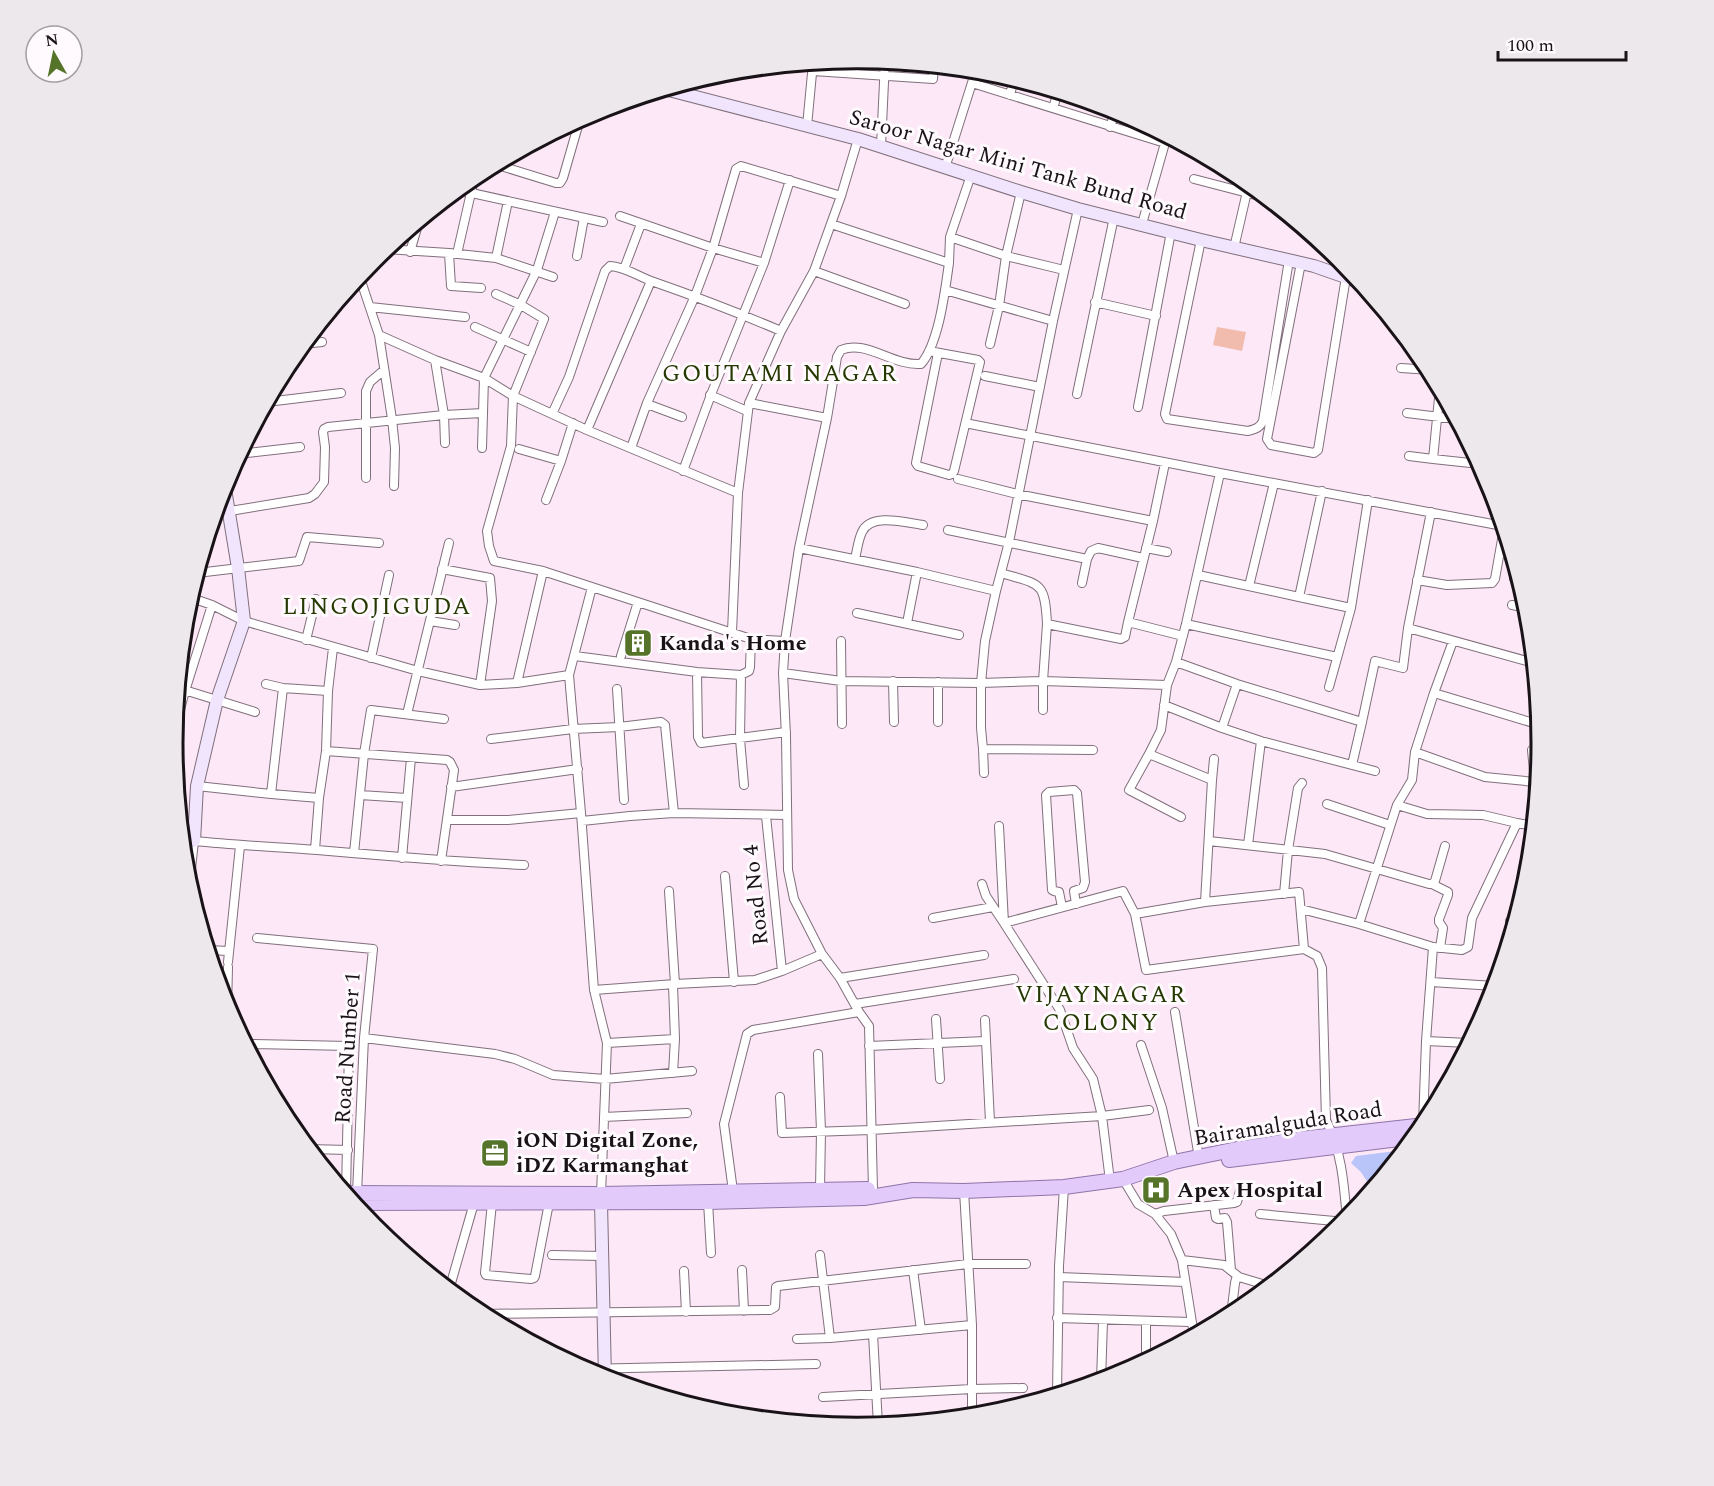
<svg xmlns="http://www.w3.org/2000/svg" width="1714" height="1486" viewBox="0 0 1714 1486" font-family="Spectral,serif">
<style>
.green{fill:#f1bcad}
.water{fill:#b9c4f8}
.lines{fill:none;stroke-linecap:round;stroke-linejoin:round}
.street-casing{stroke:#816f7c;stroke-width:10}
.secondary-casing{stroke:#816f7c;stroke-width:14}
.primary-casing{stroke:#8f74a9;stroke-width:16}
.street{stroke:#fff;stroke-width:8}
.secondary{stroke:#f0e5fd;stroke-width:12}
.primary{stroke:#e2cbfa;stroke-width:14}
.labels{text-anchor:middle;dominant-baseline:central;stroke-width:6;stroke-linejoin:round;paint-order:stroke}
.street-label{font-size:22px;fill:#191318;stroke:#fefafd}
.poi-label{font-size:22px;font-weight:bold;fill:#191318;stroke:#fefafd;text-anchor:start}
.neighbourhood-label{font-size:24px;letter-spacing:1.5px;fill:#263903;stroke:#fefafd}
.rim{fill:none;stroke:#191318;stroke-width:3}
</style>
<rect width="100%" height="100%" fill="#fce8f6"/>
<path class="green" d="M1217 327 1246 332 1242 351 1213 345Z"/>
<path class="water" d="M1404 1150 1374 1187 1368 1183 1361 1172 1351 1163 1356 1156Z"/>
<g class="lines">
<g class="street-casing">
<path id="street" d="M813 71 933 79 934 66
M972 83 1165 143
M1010 95 1014 79
M1053 108 1058 92
M807 126 813 63
M1110 127 1116 110
M881 146 885 61
M500 162 501 166 556 183H560L563 178 580 119
M945 168 976 70
M1194 179 1267 198
M458 190 603 222
M620 216 713 248 764 263
M831 224 949 263 950 237 971 175
M1142 224 1167 136
M950 237 1006 256 1064 270
M1201 240 1165 414 1167 419 1248 431C1255 429 1260 428 1263 421L1289 260
M1234 248 1249 183
M385 249 449 253 496 258 553 277
M410 252 419 221
M449 253 451 286 481 288
M457 254 475 175
M577 256 584 218
M496 258 508 201
M1301 263 1267 439 1271 445 1314 453 1318 450 1346 277
M624 269 641 224
M814 271 905 304
M360 275 362 284 379 335 392 419 395 448 394 486
M945 290 1053 321 1078 209
M496 294 521 305 544 319 513 396 511 446 487 531 489 546 494 561 543 571 751 639 785 641
M1095 302 1156 316
M370 307 465 317
M1053 321 1009 542 996 591 985 641 981 683V728L983 749 1093 750
M475 327 531 352
M379 335 435 360 484 378 513 396 587 430 738 493
M303 344 322 342
M990 344 999 306 1006 256 1021 192
M929 351 978 360 980 362 954 471 952 474 949 475 918 466 916 463 938 353
M435 360 444 415 445 443
M1401 368 1430 370
M985 376 1040 387
M1440 388 1433 459 1480 464
M1077 394 1114 217
M710 395 747 411
M267 402 341 393
M749 403 827 418
M647 404 682 417
M1138 407 1171 232
M1407 413 1456 419
M552 414 569 377 605 271 610 266C626 267 639 277 654 282 697 297 739 313 781 331
M970 424 1220 473 1186 624 1176 662 1167 685 1161 730 1149 754 1212 780 1205 902
M587 430 651 281
M482 448 484 378 537 270 555 212
M631 448 647 403 695 296 713 248 736 169 741 166 841 196
M519 449 561 461
M239 454 300 447
M1409 456 1433 459
M683 471 712 392 764 263 790 180
M1220 473 1503 526
M366 478V391L370 382 384 370
M958 479 1017 494 1153 521 1165 463
M546 500 561 461 573 423
M230 511 309 498 315 494 324 482 325 447 323 432 324 429 328 427 444 415 483 413
M1153 521 1128 622 1183 636
M948 530 1087 559 1082 583
M799 548 917 572 996 591
M1146 548 1167 552
M1501 553 1511 554
M855 559C857 551 858 540 862 532 871 512 907 523 923 525
M1087 559 1091 551 1098 548 1143 558
M1515 566 1514 578 1519 579
M442 569 490 578 492 601 480 685
M197 573 299 561 307 537 379 543
M1001 573C1040 585 1045 580 1047 624
M1198 575 1299 597 1322 491
M1417 580 1447 585 1492 583 1495 579 1504 528
M1249 586 1274 483
M189 597 212 605 244 621 418 671 480 685 517 683 569 675 592 587
M1299 597 1351 608
M1512 605 1528 608
M857 613 959 635
M430 621 455 625
M907 623 917 572
M1186 624 1337 657
M1408 628 1534 663
M732 632 738 493 749 403 781 331 814 271 841 196 858 139
M306 640 316 599
M841 641 842 724
M575 656 697 672 741 675 749 671 750 667 751 639
M621 656 638 602
M371 658 389 575
M1176 662 1237 684 1362 722 1375 661 1403 668 1408 628 1431 512
M697 672 698 737 701 743 786 732
M783 673 841 681 981 683 1043 681 1167 685
M569 675 581 813 594 990 607 1043 601 1194
M741 675 740 739 744 785
M893 681 894 722
M517 683 543 571
M266 684 283 688 328 691
M1329 687 1351 608 1368 500
M178 688 255 712
M617 689 624 800
M1434 693 1540 725
M1164 705 1222 728 1261 741 1352 765 1362 722
M1043 710V681L1047 624 1121 639 1125 637 1128 622
M407 714 449 543
M938 722V682
M1222 728 1237 684
M173 735 185 691 212 605
M491 739 573 729 619 727 661 722 665 725 674 813
M983 749 984 773
M326 751 447 760 450 762 454 770 441 861
M1415 752 1485 777 1535 782 1532 750
M1149 754 1129 790 1181 817
M1352 765 1375 771
M1212 780 1214 759
M197 786 271 794 319 798
M451 787 578 769
M271 794 283 688
M360 795 407 798
M1327 804 1390 825
M1397 805 1427 814 1483 815 1517 823 1472 918 1468 947 1462 950 1433 947
M766 816 782 971
M1534 817 1535 782H1538
M447 820H508L581 813
M582 821 630 816 674 813 787 815
M1517 823 1533 826
M1209 841 1325 854 1429 884H1432L1435 881 1445 846
M1248 845 1261 741
M315 850 319 798 326 751 328 691 333 648
M354 853 364 754 371 710 444 719
M402 858 411 758
M725 876 734 982
M1525 881H1527
M982 884 986 896 1004 923 1123 891 1135 914 1146 970 1304 949 1317 956 1322 968 1326 1120C1342 1152 1344 1185 1347 1220
M1432 884 1448 892V895L1439 919V922L1443 928 1440 948
M189 887 194 841C235 845 276 847 317 850 386 856 455 862 524 865
M669 891 675 984
M1284 894 1288 850 1298 788 1302 783
M1062 907 1059 892 1054 891 1052 890 1046 795 1049 792 1074 790 1077 793 1085 882 1083 888 1074 891 1076 904
M1301 909 1359 924 1433 947 1426 1041 1423 1125
M1135 914 1205 902 1299 892 1304 949
M933 918 993 907
M1510 921H1515
M1359 924 1397 805 1412 780 1415 752 1434 693 1453 641
M257 938 373 949 364 1038 357 1193
M208 950 228 951
M228 962 240 846
M840 978 984 955
M1431 982 1495 986
M594 990 675 984 755 980 782 971 822 954
M855 1004 1014 979
M227 1009 228 967
M1175 1012 1199 1158
M936 1019 940 1079
M985 1020 990 1122
M364 1038 495 1054 515 1059 553 1075 605 1079 692 1071
M1426 1041 1469 1043
M607 1043 675 1039
M1141 1045 1162 1108 1174 1162
M869 1046 986 1041
M250 1052 251 1046 253 1044 349 1046 346 1193
M818 1054 821 1131 820 1189
M673 1073 675 1039 673 985
M780 1097 782 1133 871 1130 1102 1116 1093 1079 1073 1048 1060 1010 1004 923 999 826
M604 1117 687 1113
M309 1149 348 1150
M1123 1179 1138 1204 1155 1214 1171 1234 1182 1260 1194 1335
M1110 1181 1102 1116 1149 1110
M873 1190 869 1026 859 1012 840 978 822 954 794 899 788 870 786 736 783 673 785 641 799 548 827 418 837 357 841 350C865 339 893 366 921 364 939 343 945 291 949 263
M733 1191 724 1124 747 1034 753 1030 859 1012
M964 1191 972 1325V1416
M708 1202 711 1253
M492 1203 485 1273 486 1275 531 1279 534 1278 535 1276 549 1203
M1214 1205 1216 1218 1218 1219 1225 1218 1227 1222 1231 1270
M1155 1214 1164 1211 1234 1203 1237 1202 1240 1191
M1260 1214 1345 1222
M552 1255 602 1256
M1182 1260 1224 1265 1239 1277 1269 1286
M742 1270 744 1311
M913 1270 921 1330
M684 1271 686 1312
M1059 1277 1185 1282
M449 1290 474 1203
M481 1314 770 1310 775 1307 776 1287 778 1286 968 1264H1026
M1231 1315 1235 1283 1236 1279 1239 1277
M1057 1318 1191 1322
M1146 1322V1361
M873 1334 878 1425
M830 1338 972 1325
M797 1339 830 1338 820 1255
M584 1369 816 1364
M1101 1381 1103 1321
M1057 1394 1059 1266 1064 1187
M823 1397 972 1389 1023 1388
M820 1424H835"/>
</g>
<g class="secondary-casing">
<path id="secondary" d="M665 89 858 139 1021 192 1078 209 1201 240 1314 266 1360 282
M182 840 194 841 197 786 217 700 244 621 238 568 224 483
M601 1203 605 1378"/>
</g>
<g class="primary-casing">
<path id="primary" d="M1229 1160 1415 1137
M345 1193 601 1194 868 1189
M353 1203 708 1202 864 1198 913 1190 964 1191 1064 1187 1123 1179 1174 1162 1232 1150 1300 1139 1425 1125"/>
</g>
<use href="#street" class="street"/>
<use href="#secondary" class="secondary"/>
<use href="#primary" class="primary"/>
</g>
<defs>
<g id="building-square" transform="scale(1.5)"><rect x="-9" y="-9" width="18" height="18" rx="4" fill="#567429" stroke="#fefafd"/><path d="M-4-6H4V6H1V3H-1V6H-4ZM-2.5-4.3h1.7v1.8h-1.7ZM.8-4.3h1.7v1.8H.8ZM-2.5-1h1.7V.8h-1.7ZM.8-1h1.7V.8H.8Z" fill="#fff"/></g>
<g id="office-square" transform="scale(1.5)"><rect x="-9" y="-9" width="18" height="18" rx="4" fill="#567429" stroke="#fefafd"/><path d="M-6-3h4V-5.5h4V-3h4V5H-6ZM-1-4.5V-3h2v-1.5ZM-6 0V1H6V0Z" fill="#fff"/></g>
<g id="hospital-square" transform="scale(1.5)"><rect x="-9" y="-9" width="18" height="18" rx="4" fill="#567429" stroke="#fefafd"/><path d="M-5-5h3v3.5h4V-5h3V5h-3V1.5h-4V5h-3Z" fill="#fff"/></g>
</defs>
<g fill-rule="evenodd">
<use href="#building-square" x="638" y="643"/>
<use href="#office-square" x="495" y="1153"/>
<use href="#hospital-square" x="1156" y="1190"/>
</g>
<g class="labels">
<g class="street-label">
<text transform="translate(1018 165) rotate(16)">Saroor Nagar Mini Tank Bund Road</text>
<text transform="translate(756 895) rotate(-96)">Road No 4</text>
<text transform="translate(348 1048) rotate(-86)">Road Number 1</text>
<text transform="translate(1288 1124) rotate(-9)">Bairamalguda Road</text>
</g>
<g class="poi-label">
<text x="659" y="643">Kanda's Home</text>
<text x="516" y="1140">iON Digital Zone,<tspan x="516" dy="25">iDZ Karmanghat</tspan></text>
<text x="1177" y="1190">Apex Hospital</text>
</g>
<g class="neighbourhood-label">
<text x="780" y="374">GOUTAMI NAGAR</text>
<text x="377" y="607">LINGOJIGUDA</text>
<text x="1101" y="995">VIJAYNAGAR<tspan x="1101" dy="28">COLONY</tspan></text>
</g>
</g>
<path d="M0 0H1714V1486H0ZM183 743a674 674 0 1 1 1348 0a674 674 0 1 1-1348 0Z" fill="#ece8eb" fill-rule="evenodd"/>
<path class="rim" d="M183 743a674 674 0 1 1 1348 0a674 674 0 1 1-1348 0Z"/>
<g transform="translate(54 54) rotate(351)"><circle r="28" fill="#fefafd" stroke="#a29ea1" stroke-width="1.5"/>
<path d="M0-4.5L10 22L0 15L-10 22Z" fill="#567429"/>
<text y="-9" font-size="16" font-weight="bold" text-anchor="middle" fill="#191318">N</text>
</g>
<path d="M1498 51v9h128v-9" fill="none" stroke="#191318" stroke-width="3"/>
<text x="1507" y="51" font-size="18" fill="#191318" stroke="#fefafd" stroke-width="4.5" paint-order="stroke">100 m</text>
</svg>
